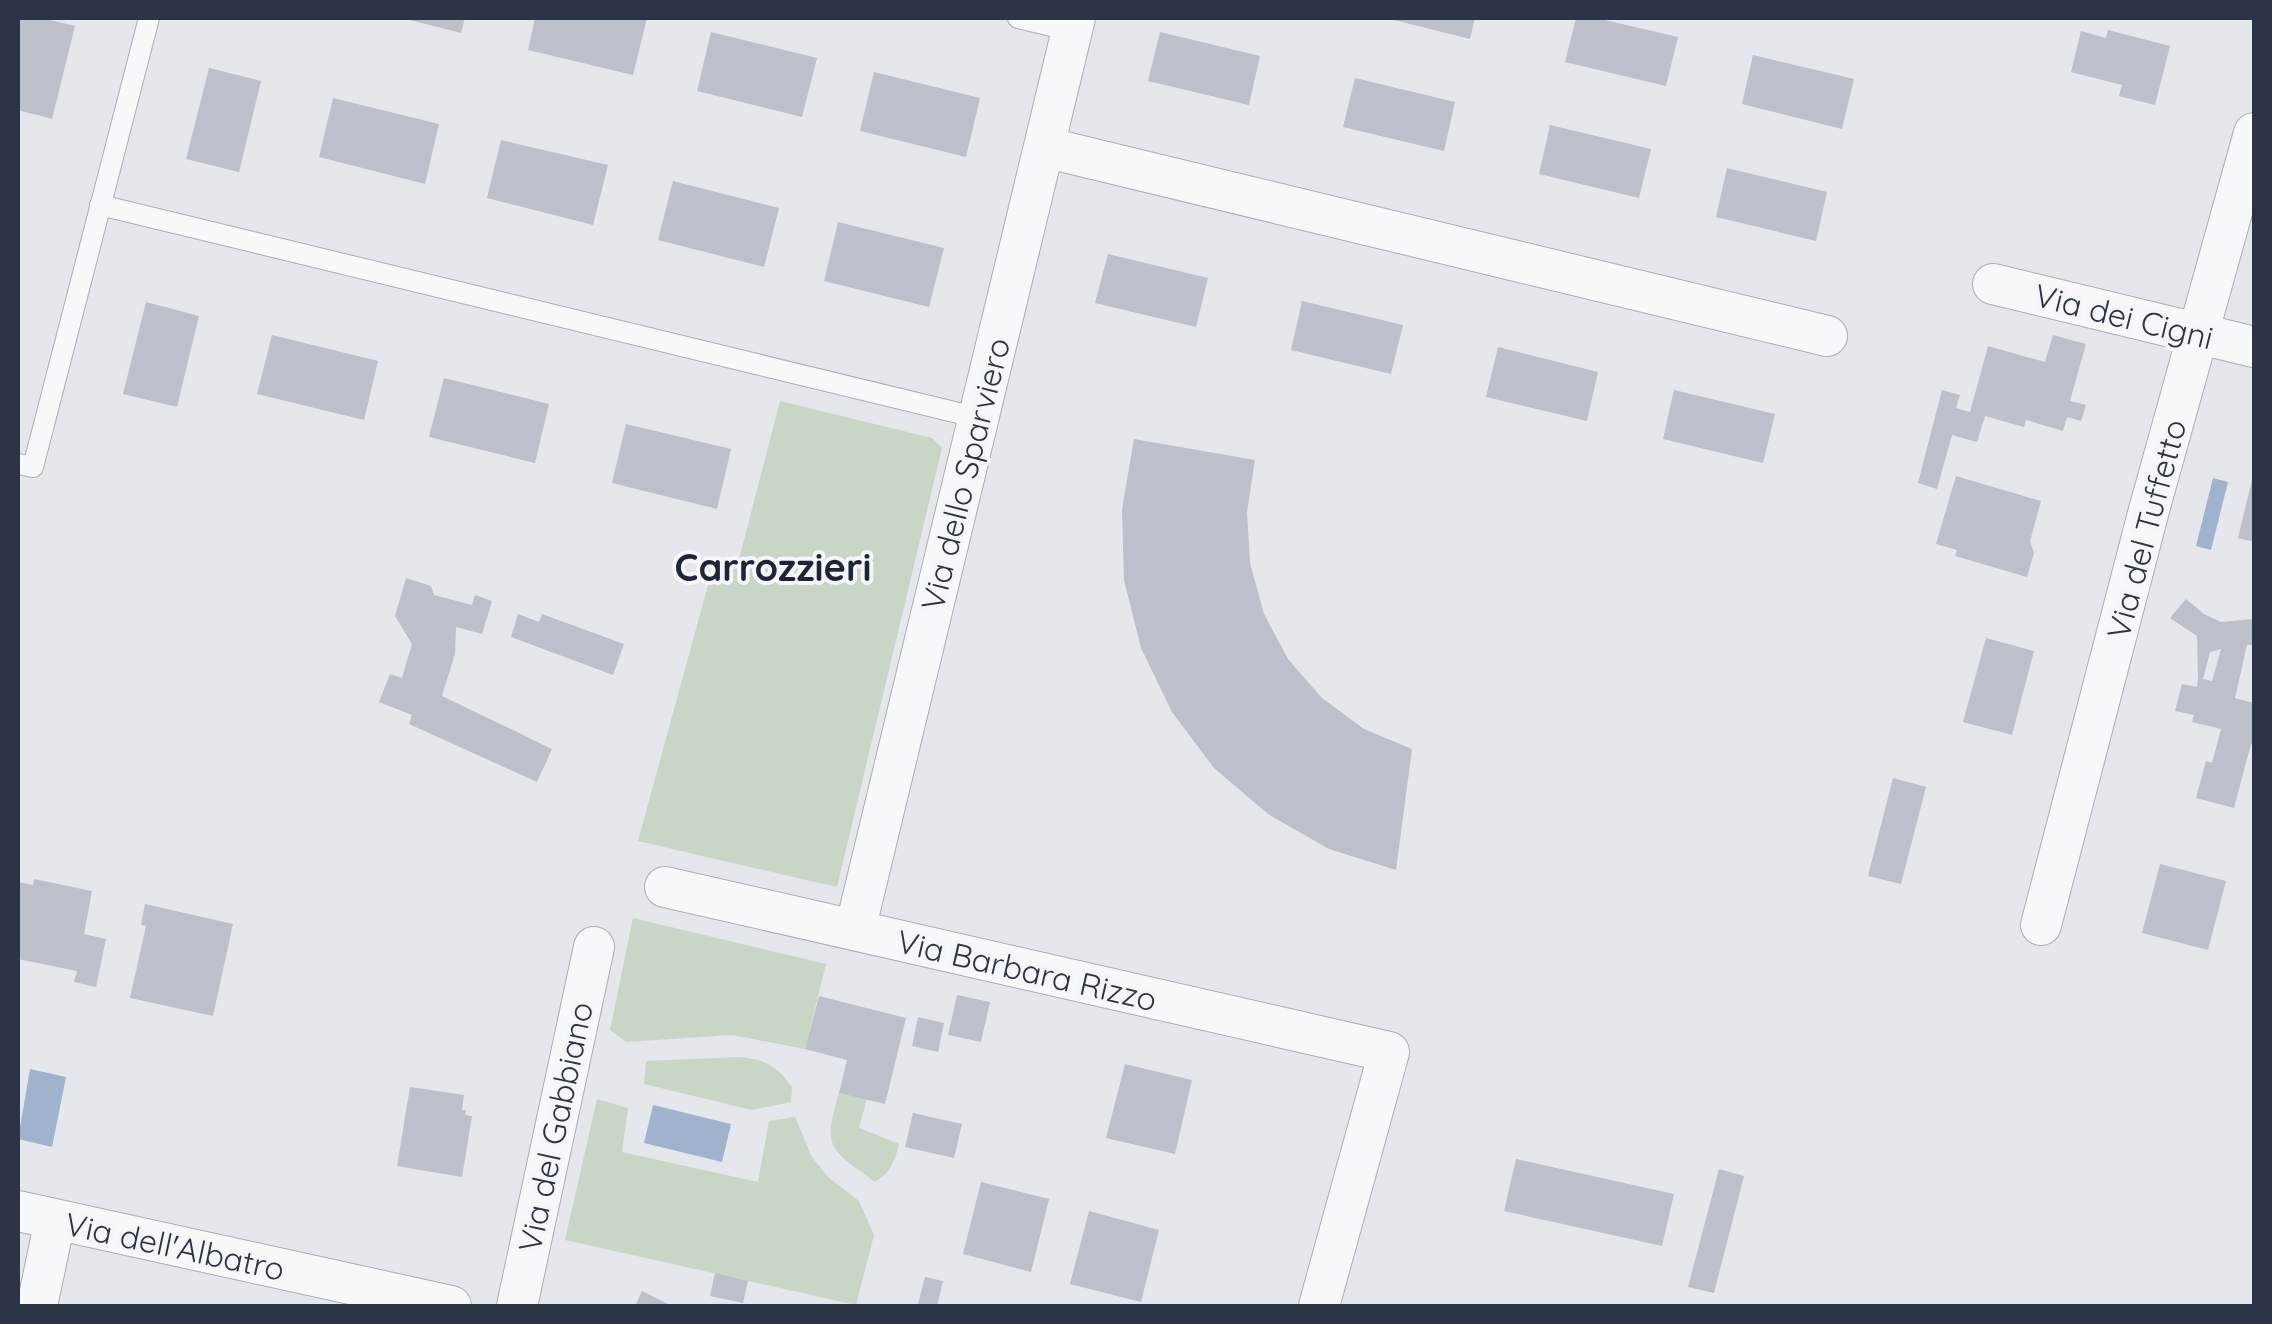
<svg xmlns="http://www.w3.org/2000/svg" width="2272" height="1324" viewBox="0 0 2272 1324" font-family="Quicksand,sans-serif">
<style>
.green{fill:#c9d6c5}
.water{fill:#9fb4cc}
.building{fill:#bbc0ca;fill-rule:evenodd}
.lines{fill:none;stroke-linecap:round;stroke-linejoin:round}
.service-casing{stroke:#a9aeb7;stroke-width:22}
.minor-casing{stroke:#a9aeb7;stroke-width:42}
.service{stroke:#f7f8fa;stroke-width:20}
.minor{stroke:#f7f8fa;stroke-width:40}
.labels{text-anchor:middle;dominant-baseline:central;stroke-width:8;stroke-linejoin:round;paint-order:stroke}
.street-label{font-size:32px;fill:#2b3445;stroke:#f4f6f9}
.quarter-label{font-size:38px;font-weight:bold;fill:#1d2536;stroke:#f4f6f9}
</style>
<rect width="100%" height="100%" fill="#e4e7ec"/>
<path class="green" d="M780 401 932 438 942 448 837 887 638 841 714 563 737 567Z
M633 918 826 964 805 1049 732 1035 626 1042 610 1030Z
M739 1057C764 1059 778 1066 792 1087L791 1102 752 1110 644 1084 646 1061Z
M839 1093 867 1099 859 1128 899 1144C895 1161 890 1173 875 1182 830 1149 822 1149 839 1093Z
M597 1099 628 1108 622 1152 758 1182 769 1121 795 1117 812 1157 828 1177 859 1201 874 1235 856 1305 565 1240Z"/>
<path class="water" d="M2213 478 2228 482 2211 550 2196 546Z
M30 1069 66 1077 52 1147 18 1139Z
M653 1105 731 1124 722 1162 644 1143Z"/>
<path class="building" d="M18 18H41L75 26 52 119 18 110Z
M402 18H465L461 33Z
M535 18H647L633 75 528 50Z
M1386 18H1475L1470 39Z
M1576 18H1596L1678 37 1666 86 1565 62Z
M2108 30 2170 46 2155 105 2119 96 2122 85 2071 72 2081 31 2106 38Z
M711 32 817 58 802 117 697 91Z
M1160 32 1260 56 1249 105 1148 81Z
M1753 55 1854 79 1842 129 1742 104Z
M209 68 261 81 239 172 186 159Z
M874 72 980 98 966 157 860 131Z
M1355 78 1455 102 1444 151 1343 127Z
M333 98 439 124 425 184 319 157Z
M1550 125 1651 149 1639 198 1539 174Z
M501 140 608 165 593 225 487 198Z
M1727 168 1827 192 1816 241 1716 217Z
M673 181 779 208 764 267 658 240Z
M838 222 944 248 929 307 824 281Z
M1108 254 1208 278 1196 327 1095 303Z
M1302 301 1403 325 1391 374 1291 350Z
M146 302 199 316 177 407 123 394Z
M272 335 378 361 364 420 257 394Z
M2053 335 2086 344 2070 401 2086 405 2081 421 2067 417 2063 431 2026 420 2024 427 1985 416 1977 442 1952 435 1937 489 1918 483 1942 390 1960 395 1956 408 1970 412 1988 346 2045 362Z
M1498 347 1598 372 1587 421 1486 397Z
M444 378 549 404 535 463 429 437Z
M1674 390 1775 414 1763 463 1663 439Z
M626 424 731 449 717 509 612 483Z
M1134 439 1255 460 1247 512 1250 563 1264 614 1288 659 1322 698 1364 729 1412 749 1396 870 1329 849 1268 814 1214 768 1172 712 1141 648 1124 580 1122 509Z
M1956 476 2041 501 2030 541 2034 553 2027 577 1955 556 1957 550 1936 544Z
M2253 476H2254V542L2238 538Z
M406 578 431 586 434 595 472 605 475 595 492 601 482 634 456 627 455 654 442 696 552 749 537 782 409 724 412 715 379 702 390 674 402 678 412 644 395 616Z
M2186 599 2204 614 2221 622 2254 619V645H2247L2235 698 2254 703V745L2251 744 2234 808 2196 798 2206 761 2212 763 2221 729 2192 722 2194 715 2175 711 2182 684 2197 687 2198 678 2197 636 2170 618ZM2221 649 2212 681 2203 679 2210 652Z
M518 614 539 622 542 614 624 644 613 675 511 637Z
M1986 638 2034 651 2012 735 1963 722Z
M1893 778 1926 787 1901 884 1868 876Z
M2160 864 2226 881 2208 950 2142 933Z
M34 879 92 891 84 934 106 939 96 987 74 982 77 971 18 959V882L33 885Z
M145 904 233 924 213 1016 130 998 146 926 141 925Z
M957 995 990 1002 981 1042 948 1035Z
M819 996 906 1018 885 1104 839 1093 847 1060 805 1049Z
M918 1017 944 1023 938 1052 912 1046Z
M1125 1064 1192 1080 1175 1154 1106 1138Z
M410 1087 464 1095 462 1110H466L465 1115 472 1116 462 1177 397 1166Z
M913 1113 962 1124 954 1158 905 1147Z
M1516 1159 1674 1194 1662 1246 1504 1211Z
M1719 1169 1744 1176 1714 1293 1688 1287Z
M981 1182 1049 1199 1031 1272 963 1254Z
M1089 1211 1159 1230 1141 1302 1070 1284Z
M715 1273 748 1281 743 1303 710 1296Z
M925 1277 943 1281 937 1306 918 1304Z
M642 1291 672 1306H635Z"/>
<g class="lines">
<g class="service-casing">
<path id="service" d="M1018 18 1072 31
M100 205 979 418
M18 464 33 467 149 18"/>
</g>
<g class="minor-casing">
<path id="minor" d="M1044 147 1827 336
M1993 284 2254 347
M665 887 1389 1052 1319 1306
M2041 925 2149 510 2254 133
M855 930 1075 18
M18 1211 451 1306
M37 1306 55 1220
M517 1306 594 947"/>
</g>
<use href="#service" class="service"/>
<use href="#minor" class="minor"/>
</g>
<g class="labels">
<g class="street-label">
<text transform="translate(2124 316) rotate(14)">Via dei Cigni</text>
<text transform="translate(965 474) rotate(-76)">Via dello Sparviero</text>
<text transform="translate(2146 529) rotate(-75)">Via del Tuffetto</text>
<text transform="translate(1027 970) rotate(13)">Via Barbara Rizzo</text>
<text transform="translate(555 1127) rotate(-78)">Via del Gabbiano</text>
<text transform="translate(175 1246) rotate(12)">Via dell'Albatro</text>
</g>
<g class="quarter-label">
<text x="773" y="567">Carrozzieri</text>
</g>
</g>
<rect width="2272" height="1324" fill="none" stroke="#2b3445" stroke-width="40"/>
</svg>
